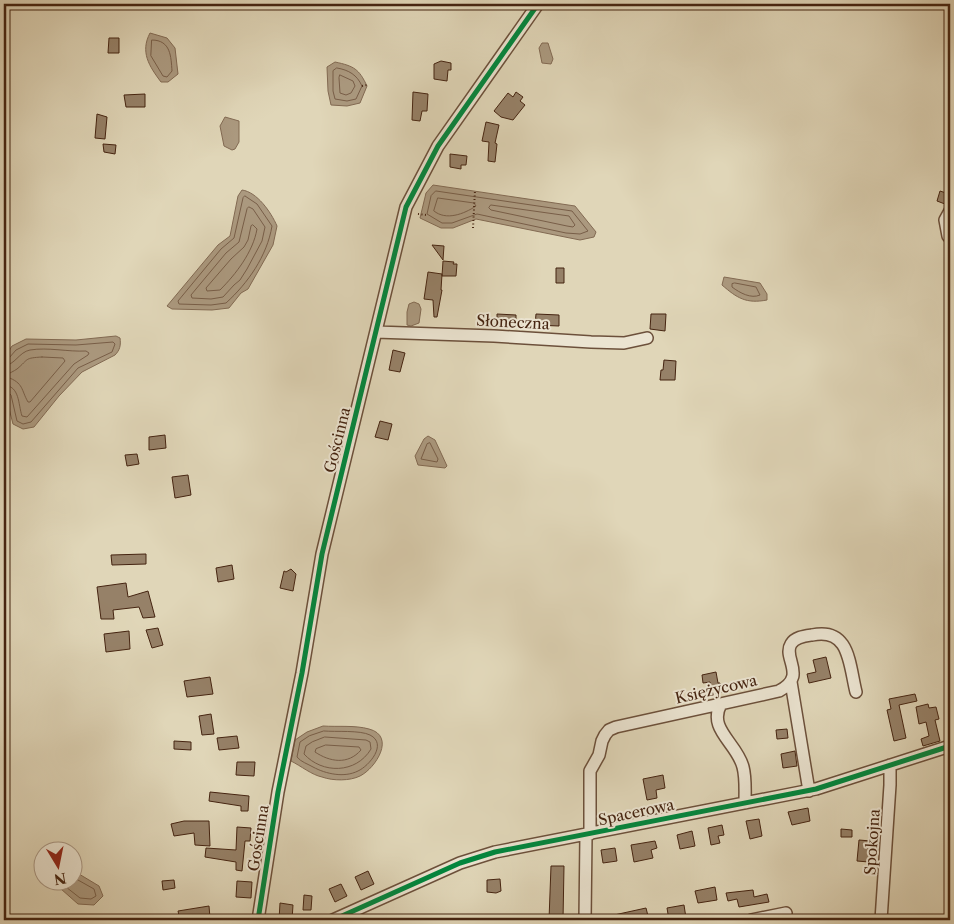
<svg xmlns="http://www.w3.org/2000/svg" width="954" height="924" viewBox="0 0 954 924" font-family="'Libre Caslon Text',serif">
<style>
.water{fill:#ab997f;stroke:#826a53}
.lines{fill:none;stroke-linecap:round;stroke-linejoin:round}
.shore{stroke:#785e48;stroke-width:1}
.building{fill:#968168;stroke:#452411}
.minor-casing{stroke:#6c503b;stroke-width:14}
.path{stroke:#452411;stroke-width:2;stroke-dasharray:1 2.5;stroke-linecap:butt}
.minor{stroke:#ebe4d1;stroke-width:11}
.cycleway-casing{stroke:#ebe4d1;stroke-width:8}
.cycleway{stroke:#00873e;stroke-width:5}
.labels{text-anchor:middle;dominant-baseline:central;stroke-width:4;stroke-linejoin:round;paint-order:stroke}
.street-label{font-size:15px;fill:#452411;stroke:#ebe4d1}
</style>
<rect width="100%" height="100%" fill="#e0d6b8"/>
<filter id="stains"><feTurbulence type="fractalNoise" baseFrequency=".004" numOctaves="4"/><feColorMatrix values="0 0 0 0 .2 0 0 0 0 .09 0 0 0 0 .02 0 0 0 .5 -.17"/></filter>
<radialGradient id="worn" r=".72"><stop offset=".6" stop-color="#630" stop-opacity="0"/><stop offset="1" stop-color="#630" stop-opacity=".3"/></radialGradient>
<path class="water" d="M150 33 167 38 175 48 178 74 168 82H161C149 66 140 52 150 33Z
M542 43H548L553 59 551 64 542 63 539 48Z
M335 62C354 66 359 69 367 86L360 103 347 106 331 105 328 91 327 67Z
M225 117 239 121V142L235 149 232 150 224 146 220 126Z
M433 185 575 206 596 232 594 237 580 240 565 237 476 219 453 228H441L420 218 426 193Z
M242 190C257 192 271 212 277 226L273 245 248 289 241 293 229 308 212 310 172 309 167 306 218 245 230 236 238 196Z
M724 277 760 283 767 294V300C746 304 737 298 722 285Z
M414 302 419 304 421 309 419 323 411 326 407 325V312L409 304Z
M116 336 120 338C121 345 120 350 115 355L82 372 59 396 34 427 23 429 13 424 4 389V358L12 346 26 339 76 340Z
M428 436 435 440 447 466 445 468 418 465 415 456 424 439Z
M323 726C337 727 355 725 369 729 396 736 376 768 360 776 350 781 333 781 322 777 312 775 301 766 291 761L295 740 307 732Z
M79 874 99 886 103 896 94 905 78 904 61 889 60 884 62 882H72L73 875Z"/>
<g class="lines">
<path class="shore" d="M152 40C171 40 171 57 172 71L167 77 163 76 151 56Z
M337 68C349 70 357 75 362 86L356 99 347 101 335 99 333 91V71Z
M340 75 353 81 355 86 351 93 346 95 340 93 339 78Z
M436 191 572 211 588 231 580 234 566 233 477 214 452 223H442L427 214 431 196Z
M245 196 257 204 272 226C267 256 248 283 226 303L211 305 179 304 178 301 221 249 234 238 243 198Z
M438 198 474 203 476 206C464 214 446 221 434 211Z
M491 205 569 216 575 225 573 227 567 226 491 210 489 208Z
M249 207 253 209 265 227 262 241 247 269 240 280 234 285 223 297 211 299 192 298 191 295 226 253 239 242 247 209Z
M253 225 257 229C253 252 236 274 220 290L207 291 206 288 231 259 244 247 248 240 251 226Z
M735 283 756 287 760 295C751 299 740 293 732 287V284Z
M42 357 63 358 65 361 30 402H28C21 390 24 383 7 377L6 375C10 373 14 371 17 369 29 359 24 358 42 357Z
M4 359 9 358 16 350 28 344 76 345 113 342 115 344 112 352 78 368 31 422 23 424 17 421 11 395 8 392 4 391
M4 366C15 365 19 352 30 350 48 347 68 352 86 351L89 353 88 355 74 364 27 417 22 416C18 404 20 386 4 385
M430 443 438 459 437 462 421 459 427 444Z
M324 731C336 732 360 730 370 735 388 744 369 766 358 771 344 778 326 774 313 767 308 764 301 762 297 757L300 742 309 736Z
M325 737 366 740 370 742 371 749C356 774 322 774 304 754L306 746 312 742Z
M326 745 359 747 361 750C348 765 330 762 315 752L316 749Z
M65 882 66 887 80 898 91 899 96 896 94 889 78 880H72"/>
</g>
<path class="building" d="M109 38H119V53H108Z
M441 61 451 63V70H448L447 81 434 79V64Z
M413 92 428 94 427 111H422L420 121 412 120Z
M516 92 523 97 520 101 525 105 513 120 501 117 494 111 508 93 513 97Z
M145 94V107H126L124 95Z
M97 114 107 117 105 139 95 138Z
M486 122 499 125 495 143 497 144 495 162 488 161 489 142 482 141Z
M103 144 116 145 115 154 104 152Z
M450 154 467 156 466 165H461V169L450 167Z
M940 191 949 194 945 204 937 201Z
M432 245 444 246 443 260Z
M443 261 454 262 453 264H457L456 276H442Z
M556 268H564V283H556Z
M428 272 442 274 441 290H442L437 317H434L433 300 424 299Z
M497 314 516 315V324L497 323Z
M536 314 559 315V326L535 325Z
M651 314H666L665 331 650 329Z
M393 350 405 353 400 372 389 370Z
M664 360 676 361 675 380H660L661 370H663Z
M380 421 392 424 388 440 375 437Z
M165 435 166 448 149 450V437Z
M137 454 139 464 127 466 125 455Z
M188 475 191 495 175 498 172 477Z
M146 554V564L112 565 111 555Z
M232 565 234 579 218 582 216 568Z
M291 569 296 574 293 591 280 588 284 571 286 572Z
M126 583 128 597 148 591 155 617 143 618 139 607 113 610 114 619H101L97 587Z
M158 628 163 645 152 648 146 630Z
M129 631 130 649 106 652 104 634Z
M826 657 831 678 809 683 807 674 816 672 813 660Z
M716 672 718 683H720L722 692 712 694 710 682 703 683 702 675Z
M210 677 213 694 187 697 184 681Z
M915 694 917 701 899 705 906 738 894 741 887 710 891 709 889 699Z
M928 704 929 708 936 707 939 719 935 720 940 741 923 746 921 739 929 736 926 722 919 724 916 707Z
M211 714 214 734 202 735 199 716Z
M787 729 788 738 777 739 776 730Z
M237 736 239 748 219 750 217 738Z
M174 741 191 742V750L174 749Z
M795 751 797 766 783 768 781 754Z
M237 762H255L254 776 236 775Z
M663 775 665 788 656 790 657 798 647 800 643 779Z
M210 792 249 796 248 811H241V806L209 801Z
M808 808 810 821 792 825 788 812Z
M759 819 762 836 750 839 746 821Z
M184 821H209L210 846 195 845 194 833 174 836 171 824Z
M722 825 724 835 718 836 720 843 711 845 708 828Z
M237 827 251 828 250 841H245L242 871 236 870V862L205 857 206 848 236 850Z
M841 829 852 830V837H841Z
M692 831 695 846 680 849 677 835Z
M859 840 871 841 869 862 857 861Z
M655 841 657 848 651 850 653 858 634 862 631 845Z
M615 848 617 861 603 863 601 850Z
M551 866H564L563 920H549Z
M368 871 374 884 361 890 355 877Z
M500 879 501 891 496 893 487 892V880Z
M174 880 175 888 163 890 162 881Z
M237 881 252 882 251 898 236 897Z
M341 884 347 896 335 902 329 889Z
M715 887 717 900 698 903 695 891Z
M753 890 754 897 767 894 769 902 739 907 737 899 728 901 726 893Z
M304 895 312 896 311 910H303Z
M280 903 293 905 292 920H279Z
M684 905 686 918 669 920 667 908Z
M209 906 210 918 180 920 178 911Z
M646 908 649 920H605V917Z"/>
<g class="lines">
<g class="minor-casing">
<path id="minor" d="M950 211 945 220 948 236 950 238
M376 332 494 336 591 342 624 343 647 338
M791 682 809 791
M721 704C707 729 737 743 743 767 746 778 745 791 745 803
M590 834V771L599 755 602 741 605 735 609 730 616 727 779 691C808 676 782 658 791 644 795 637 805 636 812 635 850 627 849 664 856 692
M258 920 278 792 302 673 322 554 406 207 438 146 538 4
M333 920 460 863 495 852 816 789 950 746
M585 920 586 835
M751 920 786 913
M881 920 890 785V765"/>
</g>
<path class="path" d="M362 86 367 85
M418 214 427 215
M473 228 475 190"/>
<use href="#minor" class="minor"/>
<g class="cycleway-casing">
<path id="cycleway" d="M258 920 278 792 302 673 322 554 406 207 438 146 538 4
M333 920 460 863 495 852 816 789 950 746"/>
</g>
<use href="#cycleway" class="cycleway"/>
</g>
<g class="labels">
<g class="street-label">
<text transform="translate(513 322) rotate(3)">Słoneczna</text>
<text transform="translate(337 440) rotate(-76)">Gościnna</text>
<text transform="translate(716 689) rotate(-13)">Księżycowa</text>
<text transform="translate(636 812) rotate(-12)">Spacerowa</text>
<text transform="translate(258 838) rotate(-81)">Gościnna</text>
<text transform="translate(872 842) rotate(-86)">Spokojna</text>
</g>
</g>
<rect width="954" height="924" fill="none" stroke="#e0d6b8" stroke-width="20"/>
<rect x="5" y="5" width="944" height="914" fill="none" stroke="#452411" stroke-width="2.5"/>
<rect x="10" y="10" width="934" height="904" fill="none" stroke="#452411"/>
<g transform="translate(58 866) rotate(170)"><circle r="24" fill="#ebe4d1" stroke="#a99784"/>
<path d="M0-4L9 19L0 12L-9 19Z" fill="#8f2418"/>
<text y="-8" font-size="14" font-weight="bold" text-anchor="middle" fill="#452411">N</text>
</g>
<rect width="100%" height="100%" filter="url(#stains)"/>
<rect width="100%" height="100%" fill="url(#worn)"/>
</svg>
